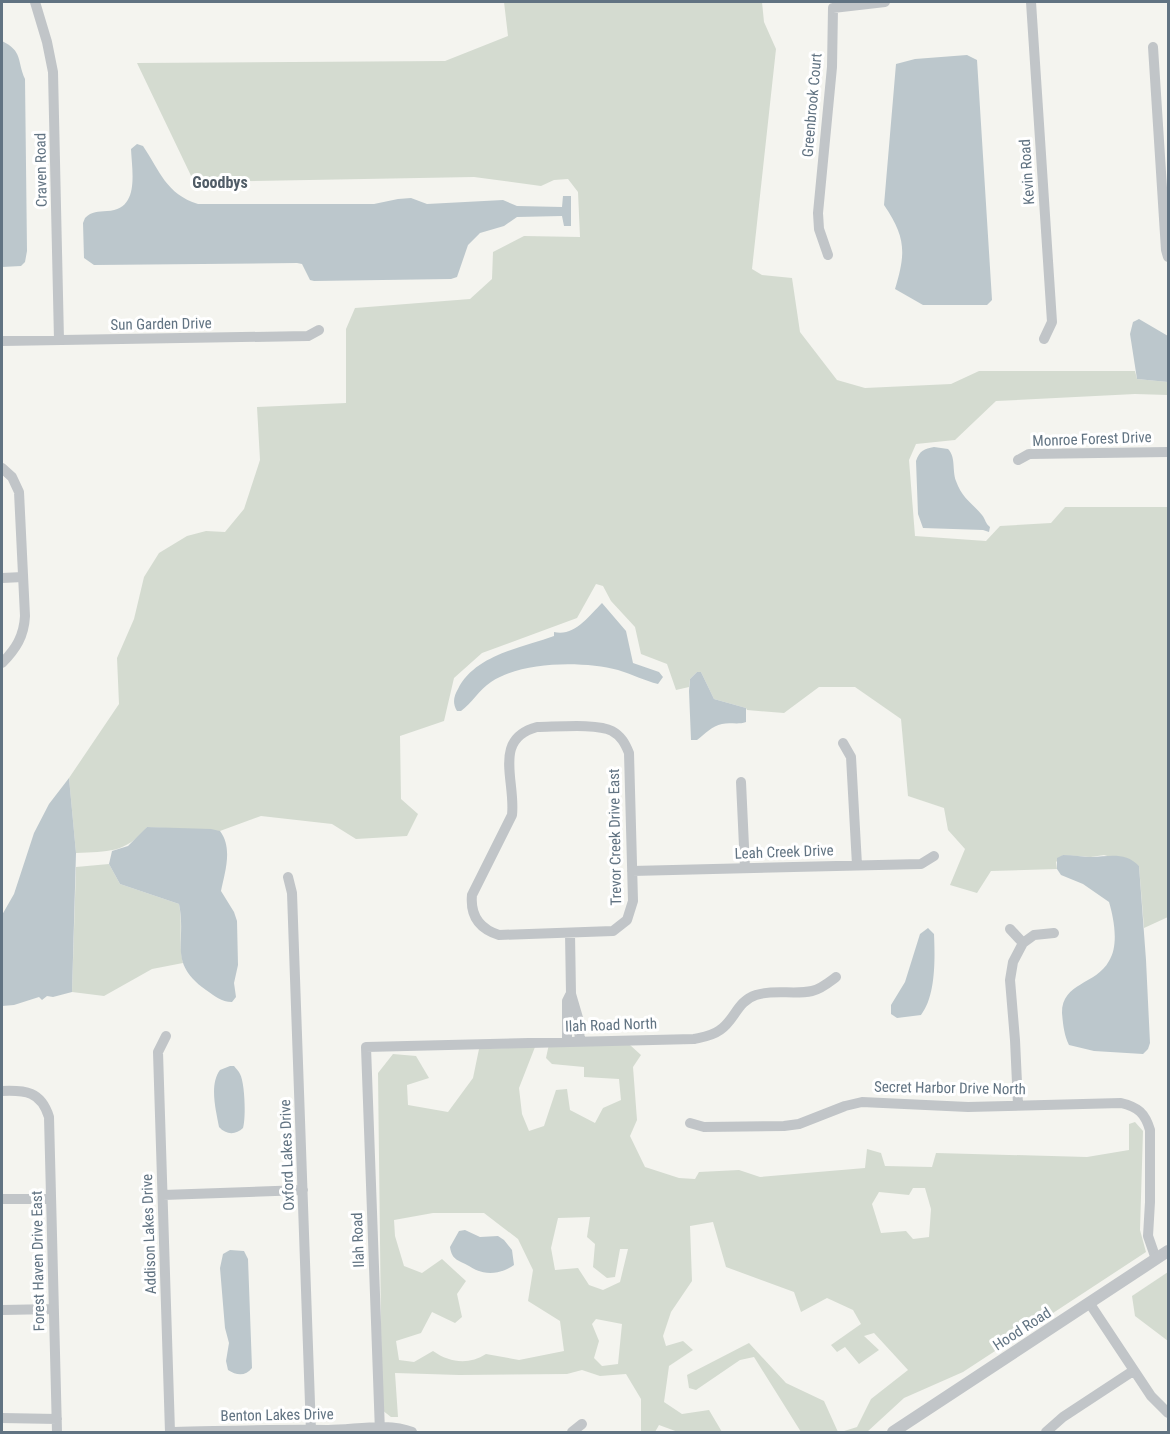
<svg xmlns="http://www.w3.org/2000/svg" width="1170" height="1434" viewBox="0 0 1170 1434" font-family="'Roboto Condensed',sans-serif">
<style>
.green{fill:#d4dbd0;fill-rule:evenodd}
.water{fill:#bcc7cc}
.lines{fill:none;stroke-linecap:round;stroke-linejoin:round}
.minor{stroke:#c1c5c8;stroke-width:10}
.tertiary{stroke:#c1c5c8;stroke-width:12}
.labels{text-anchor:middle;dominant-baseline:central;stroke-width:6;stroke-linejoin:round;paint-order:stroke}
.street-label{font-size:15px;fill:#617382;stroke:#fff}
.neighbourhood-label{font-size:16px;font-weight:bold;fill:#505c67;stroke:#fff}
</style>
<rect width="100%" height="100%" fill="#f4f4ef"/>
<path class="green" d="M504 2H762L764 22 776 49 752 269 762 275 792 278 800 332 837 380 865 388 951 384 979 371H1135L1137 379 1168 382V395L1135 394 996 401 955 440 916 444 909 460 915 536 986 541 1000 526 1051 523 1065 507H1168V917L1144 928 1139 866 1104 855 1091 857 1063 855 1056 862 1057 869 991 871 977 893 950 885 965 849 948 830 944 808 908 796 901 719 855 687H819L784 713 747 710 746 708 714 699 701 672H697L690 679 689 687 676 690 667 664 641 654 635 627 611 601 603 586 596 584 577 618 482 653 454 678 444 721 400 736 401 799 418 814 407 836 356 839 332 824 261 816 220 831 147 827C125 854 108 851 76 853L69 778 119 704 117 658 134 619 144 577 159 553 187 536 206 531 225 532 244 509 260 460 257 407 346 403V329L355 308 470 299 492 279 493 252 524 236 580 237 578 192 568 179 554 180 541 186 474 177 194 182 137 63 445 61 508 36Z
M109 864 120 884 179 904C183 924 178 944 183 963L152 969 104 996 72 992 76 867Z
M549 1044 630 1045 641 1055 633 1067 637 1120 630 1136 645 1167 679 1178 695 1179 699 1172 739 1170 760 1177 865 1168 867 1149 881 1153 885 1166 932 1167 936 1153 1087 1157 1129 1150V1124L1135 1122 1143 1131 1140 1230 1146 1252 963 1372 904 1398 867 1432H841L857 1427 871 1399 908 1370 874 1333 864 1336 879 1350 859 1364 845 1347 837 1352 831 1345 861 1324 853 1310 827 1298 801 1312 794 1292 726 1267 713 1222 690 1226 692 1281 671 1312 663 1336 666 1346 683 1341 693 1350 669 1366 664 1402 682 1414 709 1410 722 1432H678L659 1425 655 1432H641V1399L626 1374 600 1376 582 1370 567 1374 459 1375 395 1373 398 1417H391L382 1410 378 1073 393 1054 416 1056 429 1078 407 1085 408 1105 448 1112 473 1078 479 1049 535 1047 519 1088 522 1114 529 1131 544 1126 556 1090 567 1089 570 1110 595 1123 603 1108 621 1100 619 1079 584 1077V1067L552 1064 546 1058ZM913 1188H925L931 1209 929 1237 913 1239 906 1231 881 1233 872 1204 879 1192 909 1195ZM433 1213H484L518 1239 533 1270 528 1301 560 1321 564 1351 519 1360 486 1354C469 1365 450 1363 433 1351L414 1362 399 1360 396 1341 421 1333 432 1312 455 1323 462 1317 457 1294 466 1281 442 1259 422 1273 404 1266 395 1236 394 1220ZM590 1217 587 1237 595 1244 593 1267 607 1278 615 1277 620 1249H628L620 1282 603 1290 589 1285 578 1268 555 1270 551 1248 558 1218ZM596 1319 622 1324 618 1364 602 1366 594 1358 599 1341 592 1324Z
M1168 1272V1341L1135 1316 1132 1296Z
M749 1343 786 1383 824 1401 838 1432H801L754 1357 740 1360 696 1390 689 1388 687 1375Z"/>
<path class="water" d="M2 41C23 51 17 61 25 79L27 251 25 262 21 266 2 267Z
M967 55 977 60 992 300 987 305H923L895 289C906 253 906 237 884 205L896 64 915 59Z
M137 144 143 146C160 171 166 194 198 204H374L398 199 411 198 427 204 503 200 517 206 562 207 563 196H571V226H564L562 216 517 217 504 226 480 233 468 245 457 277 451 279 314 281 310 280 302 264 297 263 94 265 84 258 83 223 85 218C92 211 98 212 107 211 140 210 132 172 131 149Z
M1139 319 1168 336V382L1137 379 1130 334 1133 322Z
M934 447 948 449C956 457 952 470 956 481 962 498 972 503 982 515 986 520 985 523 990 527L989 532 983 530 923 528 918 514 916 461C920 450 924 449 934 447Z
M602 603 626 631 633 663 659 672 663 677 658 684C645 681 632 674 618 670 583 661 522 661 491 682 479 690 472 703 461 711H457C452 703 454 696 458 689 475 655 521 648 554 636V632C574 637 589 616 602 603Z
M697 672H701L714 699 746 708V722C738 725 730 722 722 724 712 726 705 734 697 740H691L689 691 690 679Z
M69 778 76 853 72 992 53 997 47 996 42 1000 39 997 14 1005 2 1006V915L14 894 34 833 49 804Z
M147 827 211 829 220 831C233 848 225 872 221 891L234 912 237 921 238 965 234 983 236 997 232 1002C221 1002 215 996 206 990 167 962 187 943 179 904L120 884 109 864 112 851 128 846Z
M1063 855C1073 855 1083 857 1092 857 1110 856 1126 852 1139 866L1146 960 1150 1043 1148 1049 1143 1054 1094 1051 1069 1045C1064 1035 1063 1024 1062 1013 1062 982 1096 985 1109 961 1119 945 1114 919 1109 902L1083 884 1061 875 1057 869V858Z
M928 928 934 934C935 958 936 996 921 1015L897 1018 891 1014V1005L905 982 920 934Z
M230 1066H234C236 1069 239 1071 240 1074 245 1083 246 1118 243 1128 236 1135 226 1135 219 1127 216 1110 209 1085 220 1070Z
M465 1230 480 1237 498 1236 504 1240 512 1250 514 1265C499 1275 484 1276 469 1266 459 1260 452 1261 450 1247L459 1231Z
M230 1250 244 1251 248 1259 252 1368C246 1376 237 1376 228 1370L226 1361 229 1343 225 1328 220 1268 223 1254Z"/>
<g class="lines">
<path class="minor" d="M35 2 47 42 53 72 59 340
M1031 2 1052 322 1044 339
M1153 47 1166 250 1168 257
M828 255 819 229 818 213 832 67 833 8 885 2
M2 341 308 336 319 330
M1018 460 1029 454 1168 452
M2 468 12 477 19 492 25 616C24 636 16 649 2 663
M2 578 23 577
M537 727C555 727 598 723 612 731 621 736 625 743 629 753L633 901 627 920 613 931 499 935C480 929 470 916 472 895L512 815C516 781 492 739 537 727Z
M843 743 851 757 857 865
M741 782 745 868
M632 871 921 864 934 856
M288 877 292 893 311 1432
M1010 929 1023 943
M570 933 571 994 578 1018 580 1041
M166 1036 158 1052 170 1432
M567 1041V1001L570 995
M2 1091C25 1090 41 1091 49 1117L57 1432
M1018 1105 1015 1040 1010 980 1013 962 1023 943 1034 935 1054 933
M690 1123 704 1127 784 1126 799 1124 845 1106 862 1102 968 1107 1121 1103C1138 1107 1145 1113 1150 1130V1202L1148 1236 1156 1259
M163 1195 303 1190
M2 1199H51
M1090 1304 1151 1396 1168 1413
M2 1310 54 1309
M2 1418 57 1419
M174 1432C226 1431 277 1429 328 1430 355 1430 387 1422 412 1432
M380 1432 366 1047 694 1039C703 1037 712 1036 720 1030 735 1020 737 1001 756 995 774 989 794 995 812 991 821 989 828 983 836 977
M572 1432 582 1424
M1046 1432 1063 1417 1133 1371"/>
<path class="tertiary" d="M893 1432 1168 1251"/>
</g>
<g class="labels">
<g class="street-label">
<text transform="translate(812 105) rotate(-85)">Greenbrook Court</text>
<text transform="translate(41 170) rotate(-91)">Craven Road</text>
<text transform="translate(1027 172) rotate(-94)">Kevin Road</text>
<text transform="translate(161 324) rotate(-1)">Sun Garden Drive</text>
<text transform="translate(1092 439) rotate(-2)">Monroe Forest Drive</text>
<text transform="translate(615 837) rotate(-91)">Trevor Creek Drive East</text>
<text transform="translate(784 852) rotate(-2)">Leah Creek Drive</text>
<text transform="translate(611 1025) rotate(-2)">Ilah Road North</text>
<text transform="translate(950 1088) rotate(1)">Secret Harbor Drive North</text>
<text transform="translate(287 1155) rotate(-92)">Oxford Lakes Drive</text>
<text transform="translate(149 1234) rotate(-92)">Addison Lakes Drive</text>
<text transform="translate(358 1240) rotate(-92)">Ilah Road</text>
<text transform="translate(38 1261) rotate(-91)">Forest Haven Drive East</text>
<text transform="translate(1022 1329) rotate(-33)">Hood Road</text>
<text transform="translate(277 1415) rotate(-1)">Benton Lakes Drive</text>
</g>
<g class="neighbourhood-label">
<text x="220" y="182">Goodbys</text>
</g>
</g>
<rect width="1170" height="1434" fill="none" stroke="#617382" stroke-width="6"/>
</svg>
